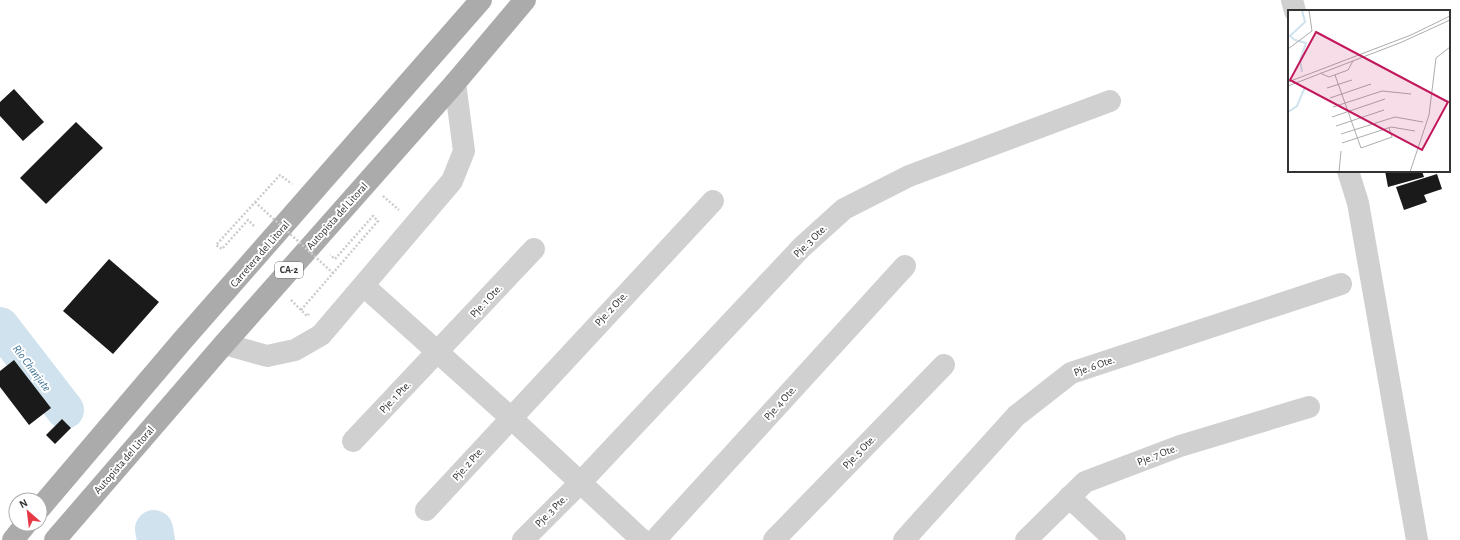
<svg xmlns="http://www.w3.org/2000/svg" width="1460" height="540" viewBox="0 0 1460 540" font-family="'Alegreya Sans',sans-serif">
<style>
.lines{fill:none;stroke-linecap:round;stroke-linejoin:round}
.river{stroke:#cfe2ee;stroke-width:38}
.building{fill:#1a1a1a}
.path{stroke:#cdcdcd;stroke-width:2.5;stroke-dasharray:2 2;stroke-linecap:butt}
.minor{stroke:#d0d0d0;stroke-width:22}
.primary{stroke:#ababab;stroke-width:22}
.path-bridge{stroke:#cdcdcd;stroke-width:2.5;stroke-dasharray:2 2;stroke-linecap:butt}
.labels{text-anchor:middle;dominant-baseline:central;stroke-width:4;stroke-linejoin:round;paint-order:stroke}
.shield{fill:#fff;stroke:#707070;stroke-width:1}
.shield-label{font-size:10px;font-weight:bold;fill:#333}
.street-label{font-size:11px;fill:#333;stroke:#fff}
.water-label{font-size:12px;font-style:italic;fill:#3f7597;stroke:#fff}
.inset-river{fill:none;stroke:#cfe2ee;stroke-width:2}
.inset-road{fill:none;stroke:#adadad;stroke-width:1}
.view{fill:#c2185b;fill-opacity:0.15;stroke:#c2185b;stroke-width:2}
.inset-edge{fill:none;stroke:#333;stroke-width:2}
</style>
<rect width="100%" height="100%" fill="#fff"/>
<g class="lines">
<path class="river" d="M0 326 65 410
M154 529 156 540"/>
</g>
<path class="building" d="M14 89 44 122 23 141 0 116V102Z
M76 122 103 148 46 204 20 178Z
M1385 171H1422L1424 177 1388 187Z
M1437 174 1442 189 1424 195 1427 202 1404 210 1396 187Z
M109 259 159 302 113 354 63 311Z
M14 360 51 408 29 425 0 387V371Z
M62 419 71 428 55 444 46 435Z"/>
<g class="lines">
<path class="path" d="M383 196 399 210
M254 226 248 220 222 249 216 245 280 175 292 184
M291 300 307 316 309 314
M301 310 378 221 373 216 335 259 330 255"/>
<path class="minor" d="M1292 0 1295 11
M1348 171 1358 203 1417 540
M364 286 510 417 642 540
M224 344 267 356 295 350 321 335 452 181 464 151 455 83
M353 441 534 249
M1069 497 1115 540
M426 510 713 201
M523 540 580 483 802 247 844 209 909 176 1110 101
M655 540 905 266
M774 540 944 365
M904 540 1016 416 1071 373 1341 284
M1026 540 1085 482 1180 446 1309 407"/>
<path class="primary" d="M40 508 182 341 481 0
M13 540 26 524
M55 540 224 344 455 83 525 0"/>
<path class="path-bridge" d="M255 202 333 273"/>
</g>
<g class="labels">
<rect class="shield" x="275" y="262" width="28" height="16" rx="3"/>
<g class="shield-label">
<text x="289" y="270">CA-2</text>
</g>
<g class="street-label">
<text transform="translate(337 216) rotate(-48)">Autopista del Litoral</text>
<text transform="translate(810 241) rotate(-44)">Pje. 3 Ote.</text>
<text transform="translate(260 254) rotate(-49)">Carretera del Litoral</text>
<text transform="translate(486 301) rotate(-47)">Pje. 1 Ote.</text>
<text transform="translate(611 309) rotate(-47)">Pje. 2 Ote.</text>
<text transform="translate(1094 366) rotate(-19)">Pje. 6 Ote.</text>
<text transform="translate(395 397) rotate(-46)">Pje. 1 Pte.</text>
<text transform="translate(780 403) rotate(-48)">Pje. 4 Ote.</text>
<text transform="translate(859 452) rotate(-46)">Pje. 5 Ote.</text>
<text transform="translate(1157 455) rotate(-21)">Pje. 7 Ote.</text>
<text transform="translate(124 460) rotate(-49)">Autopista del Litoral</text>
<text transform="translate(468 464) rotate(-48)">Pje. 2 Pte.</text>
<text transform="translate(551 511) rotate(-45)">Pje. 3 Pte.</text>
</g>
<g class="water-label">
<text transform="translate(32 368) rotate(53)">Río Chanjute</text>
</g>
</g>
<g transform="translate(1288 10)">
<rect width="162" height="162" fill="#fff"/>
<path class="inset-river" d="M14 0 17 12 2 26 7 30 18 33 12 50 14 62M0 102 9 96 17 77"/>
<path class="inset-road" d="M0 39 24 21 21 0M32 63 41 67 60 60 65 51M47 65 73 138 104 127 101 118M0 72 123 25 162 6M0 76 114 32 162 10M39 78 64 70M42 88 83 74M45 97 94 81 123 84M44 107 97 89M48 116 96 100M53 124 107 107 135 112M54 133 103 117 127 121M51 162 53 141M122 162 141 105 148 48 162 37"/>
<path class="view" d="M28 22 160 92 134 140 2 70Z"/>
<rect width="162" height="162" class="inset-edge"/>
</g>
<g transform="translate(28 512) rotate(332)"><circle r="19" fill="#ffffff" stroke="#adadad"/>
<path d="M0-3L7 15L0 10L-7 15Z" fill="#e63946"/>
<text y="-6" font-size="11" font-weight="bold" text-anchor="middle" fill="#333333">N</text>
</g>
</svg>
